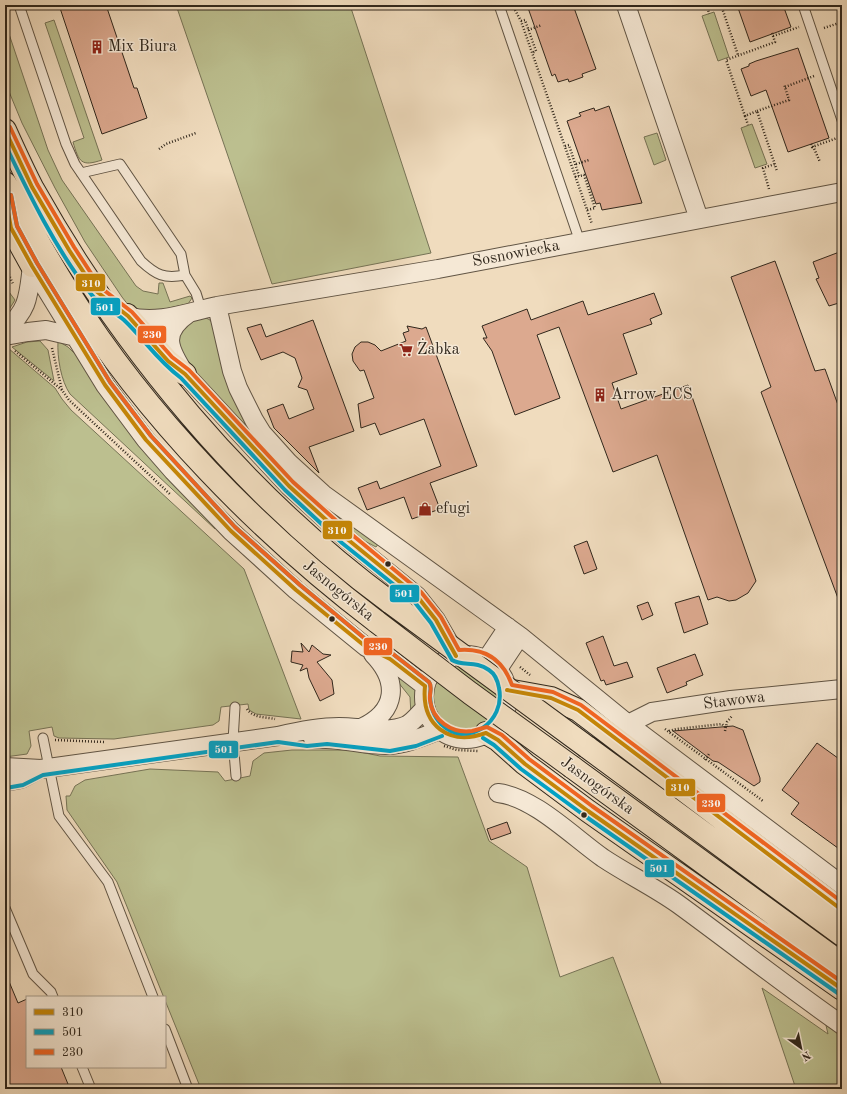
<svg xmlns="http://www.w3.org/2000/svg" width="847" height="1094" viewBox="0 0 847 1094" font-family="'Old Standard TT',serif">
<style>
.green{fill:#bcbf8f;stroke:#767356}
.building{fill:#dca98f;stroke:#30271c}
.lines{fill:none;stroke-linecap:round;stroke-linejoin:round}
.lane-casing{stroke:#605444;stroke-width:11}
.street-casing{stroke:#605444;stroke-width:20}
.primary-casing{stroke:#30271c;stroke-width:24}
.path{stroke:#30271c;stroke-width:2.5;stroke-dasharray:1 2;stroke-linecap:butt}
.lane{stroke:#f5e8d5;stroke-width:9}
.street{stroke:#f5e8d5;stroke-width:18}
.primary{stroke:#f0dcbe;stroke-width:22}
.primary-bridge-casing{stroke:#30271c;stroke-width:24;stroke-linecap:butt}
.primary-bridge{stroke:#f0dcbe;stroke-width:22}
.bus-1-casing{stroke:#f5e8d5;stroke-width:7}
.bus-2-casing{stroke:#f5e8d5;stroke-width:7}
.bus-3-casing{stroke:#f5e8d5;stroke-width:7}
.bus-1{stroke:#c58607;stroke-width:4}
.bus-2{stroke:#02a2c5;stroke-width:4}
.bus-3{stroke:#f26522;stroke-width:4}
.bus-dot{fill:#30271c;stroke:#f5e8d5;stroke-width:1.5}
.labels{text-anchor:middle;dominant-baseline:central;stroke-width:3;stroke-linejoin:round;paint-order:stroke}
.poi-label{font-size:16px;fill:#30271c;stroke:#f5e8d5;text-anchor:start}
.street-label{font-size:16px;fill:#30271c;stroke:#f5e8d5}
.line-badge{stroke:#f5e8d5;stroke-width:1.5}
.badge-label{font-size:11px;text-anchor:middle;font-weight:bold;fill:#fff}
</style>
<rect width="100%" height="100%" fill="#f0dcbe"/>
<filter id="stains"><feTurbulence type="fractalNoise" baseFrequency=".005" numOctaves="4"/><feColorMatrix values="0 0 0 0 .2 0 0 0 0 .09 0 0 0 0 .02 0 0 0 .5 -.17"/></filter>
<radialGradient id="worn" r=".72"><stop offset=".6" stop-color="#630" stop-opacity="0"/><stop offset="1" stop-color="#630" stop-opacity=".3"/></radialGradient>
<path class="green" d="M176 5H350L431 253 272 284Z
M714 12 729 57 718 61 702 16Z
M54 20 102 160C81 167 79 162 73 142L84 138 45 23Z
M5 22 48 150 62 180 136 286 143 291 158 294 159 283H163L170 302 190 296 192 298 188 304 145 313 129 306 122 297 85 242 55 188 22 123 5 82Z
M752 124 767 164 755 168 741 128Z
M657 133 666 160 654 165 644 137Z
M5 276 9 292 15 300 5 316Z
M202 316 210 320 214 326 233 393 379 543 376 547 357 537 313 501 181 358C175 327 173 329 202 316Z
M40 341 48 350 54 381 12 347 27 342Z
M58 341 68 347 77 356 216 527 215 529 70 394C61 381 57 357 58 341Z
M8 348 55 388 62 399 71 410 244 569 301 719 256 714 249 710 248 704 221 707 219 721 213 725 114 739 59 738 54 736 52 727 29 731 31 746 27 754 5 757V349Z
M459 663 499 690C500 703 497 719 485 726 435 754 405 680 459 663Z
M396 675 416 688 418 702 411 715 410 697 398 682Z
M292 750H350L380 756 458 757 489 841 527 867 560 977 613 957 663 1089H201L117 882 67 810 66 796H70L75 786 85 780 150 769 218 772 225 781 250 776 253 761 264 753Z
M762 988 828 1034 825 1021 842 1032V1089H796Z"/>
<path class="building" d="M59 5H106L134 88H137L147 118 102 134Z
M527 5H573L596 69 582 74 583 77 569 82 568 79 558 82 555 74 552 76Z
M737 5H783L791 27 750 42Z
M798 48 829 138 788 152 766 90 751 96 741 69 749 66V64L756 61Z
M609 106 642 203 602 210 600 203 596 204 567 121 581 116 579 113 594 108 595 111Z
M842 251V302L829 306 816 279 819 278 813 262Z
M775 261 815 371 825 369 842 416V609L761 392 771 387 731 277Z
M654 293 662 314 650 319 652 324 623 334 637 374 612 383 621 409 688 385 756 581 748 593 736 600 729 601 717 597 708 600 657 455 613 472 559 327 537 335 560 398 515 415 492 351 483 338H487L482 326 527 309 531 320 583 301 588 315Z
M313 320 354 431 309 447 319 473 274 428 267 410 283 404 289 419 314 409 307 390 298 387 302 378 295 358 283 352 261 360 247 328 261 324 266 337Z
M407 326 422 329 426 327 477 466 430 483 440 509 412 519 404 497 367 510 358 488 377 481 380 489 441 466 424 419 380 435 375 423 361 428 358 404 374 398 364 370 360 371 353 361 352 354 355 347 361 342H368L375 345 381 351 406 341 403 333 409 331Z
M587 541 597 569 584 574 574 546Z
M699 596 708 624 684 633 675 603Z
M648 602 653 615 642 620 637 606Z
M603 636 614 666 627 662 633 677 606 685 604 680 601 681 586 643Z
M301 643 309 652 312 645 323 654 331 655 317 662 332 680 334 694 320 701 309 678 307 668 300 671 303 665 291 662 292 651 303 652Z
M695 654 703 675 686 682 687 685 667 693 657 668Z
M733 726 743 730 760 778V782L754 786 718 762 713 761 673 731Z
M817 743 842 761V851L791 814 799 803 782 790Z
M507 822 511 833 491 840 487 829Z
M5 972 18 1003 27 999V1067H61L70 1089H5Z"/>
<g class="lines">
<g class="lane-casing">
<path id="lane" d="M19 5 66 144 75 164 141 261C156 275 164 279 185 275
M499 5 580 242
M803 5 842 120
M81 173 120 164 181 254 185 275 196 293 201 309
M235 707 233 741 236 776
M43 738 59 816 108 882 153 997
M5 908 33 974 51 992 53 997
M165 1029 188 1089
M82 1067 91 1089"/>
</g>
<g class="street-casing">
<path id="street" d="M626 5 699 219
M32 266 105 385 146 440 173 471 231 531 296 590 366 647 390 659 425 686
M217 306 232 371 238 388 254 420 262 433 289 463 323 494 520 636 628 724 842 885
M189 313C160 333 169 349 185 374L289 486 346 538 417 596 436 620 451 646
M128 316C156 325 189 312 217 306L438 269 842 192
M5 331C29 308 28 298 32 266
M5 336 28 332 46 330 76 337
M424 697a42 42 0 1 1 84 0a42 42 0 1 1-84 0Z
M486 660 508 627
M498 669 520 636
M628 724 652 712 731 700 842 689
M361 728C398 711 399 681 373 654
M313 739C339 737 364 746 390 745 407 744 424 736 440 730
M5 767 41 769 278 736C299 731 318 727 339 727 361 727 387 734 407 725 414 721 419 714 425 708
M5 782 21 779 38 770
M498 793C534 797 573 837 603 858 627 874 654 887 678 904 733 944 786 986 842 1025"/>
</g>
<g class="primary-casing">
<path id="primary" d="M5 130C14 150 23 170 33 189 123 349 243 494 391 603
M5 183C26 220 46 257 69 293 147 418 260 533 377 622
M5 196 11 228 32 266
M127 315 168 361 185 374
M507 690 551 698 578 710 842 910
M486 733 498 740 525 764 588 811 842 989
M587 747 842 935
M572 767 842 964"/>
</g>
<path class="path" d="M707 5 709 14
M721 5 738 55
M839 7 842 16
M515 10 521 21 592 224
M521 21 525 20 536 51 532 53
M824 28 842 22
M528 30 542 25
M772 33 775 42 726 60 745 116 757 111 777 171
M773 36 799 27
M785 87 814 76
M757 111 789 100 784 84
M745 116 748 125
M838 130 842 142
M811 144 812 147 840 137
M565 146 569 145 579 176
M813 146 820 162
M159 149 166 144 196 133
M576 164 589 160
M575 177 584 175 595 208 587 210
M769 189 763 168 775 164
M5 266 13 284
M52 348 62 390 69 400 171 495
M15 351 62 390
M520 667 530 675
M247 709C253 718 266 717 275 719
M665 729 763 801
M669 731 677 729 722 724 725 727
M725 731 727 722 732 716
M55 740 104 742
M444 746 457 750 478 751
M705 760 709 754"/>
<use href="#lane" class="lane"/>
<use href="#street" class="street"/>
<use href="#primary" class="primary"/>
<g class="primary-bridge-casing">
<path id="primary-bridge" d="M391 603 587 747
M377 622 470 693 572 767"/>
</g>
<use href="#primary-bridge" class="primary-bridge"/>
<g class="bus-1-casing">
<path id="bus-1" d="M5 130 32 187 69 250 96 291 128 316 168 361 185 374 289 486 346 538 417 596 436 620 456 656
M5 196 11 228 32 266 105 385 146 440 231 531 296 590 366 647 390 659 425 686
M425 686C421 726 449 746 486 733
M507 690 551 698 578 710 842 910
M486 733 498 740 525 764 588 811 842 989"/>
</g>
<g class="bus-2-casing">
<path id="bus-2" d="M5 144C29 194 56 250 91 294 99 305 114 311 124 320 145 340 157 360 181 378L285 490 342 543 413 600 431 623 452 660C463 667 475 660 489 670 495 674 498 682 499 688 506 722 467 749 441 724 434 717 430 706 430 696 430 691 432 686 429 682L393 654 369 642 300 585 235 527 151 436 110 382 37 263 17 226 11 195
M483 738 494 745 521 769 585 816 839 994
M6 788 23 785 43 775 278 742 307 746 327 744 390 751 416 746 442 736"/>
</g>
<g class="bus-3-casing">
<path id="bus-3" d="M10 127 37 184 74 247 100 287 132 312 172 357 189 370 293 482 350 533 421 592 441 617 459 650C485 648 503 660 512 685L553 692 581 705 842 902
M11 195 17 226 37 263 110 382 151 436 235 527 300 585 369 642 393 654 429 682C433 687 429 693 430 700 432 720 452 734 472 731 477 730 482 728 487 727L502 735 529 759 592 806 842 982"/>
</g>
<use href="#bus-1" class="bus-1"/>
<use href="#bus-2" class="bus-2"/>
<use href="#bus-3" class="bus-3"/>
</g>
<defs>
<g id="building-bare" transform="scale(1.08)"><path d="M-4-6H4V6H1V3H-1V6H-4ZM-2.5-4.3h1.7v1.8h-1.7ZM.8-4.3h1.7v1.8H.8ZM-2.5-1h1.7V.8h-1.7ZM.8-1h1.7V.8H.8Z" fill="#8f2418" stroke="#f5e8d5" stroke-width="2.5" paint-order="stroke"/></g>
<g id="supermarket-bare" transform="scale(1.08)"><path d="M-6-5.5h2.5l.6 2H6L4.5 2H-2.5L-4.4-4H-6ZM-1.5 3.2a1.3 1.3 0 1 0 .1 0ZM3 3.2a1.3 1.3 0 1 0 .1 0Z" fill="#8f2418" stroke="#f5e8d5" stroke-width="2.5" paint-order="stroke"/></g>
<g id="shop-bare" transform="scale(1.08)"><path d="M-5-2.5h2.3a2.7 3.5 0 0 1 5.4 0H5L5.5 6h-11ZM-1.5-2.5h3a1.5 2.3 0 0 0-3 0Z" fill="#8f2418" stroke="#f5e8d5" stroke-width="2.5" paint-order="stroke"/></g>
</defs>
<g fill-rule="evenodd">
<use href="#building-bare" x="97" y="47"/>
<use href="#supermarket-bare" x="406" y="350"/>
<use href="#building-bare" x="600" y="395"/>
<use href="#shop-bare" x="425" y="509"/>
</g>
<g class="bus-dot">
<circle cx="388" cy="564" r="3.5"/>
<circle cx="332" cy="619" r="3.5"/>
<circle cx="584" cy="815" r="3.5"/>
</g>
<g class="labels">
<g class="poi-label">
<text x="108" y="47">Mix Biura</text>
<text x="417" y="350">Żabka</text>
<text x="611" y="395">Arrow ECS</text>
<text x="436" y="509">efugi</text>
</g>
<g class="street-label">
<text transform="translate(516 254) rotate(-11)">Sosnowiecka</text>
<text transform="translate(338 591) rotate(39)">Jasnogórska</text>
<text transform="translate(734 701) rotate(-7)">Stawowa</text>
<text transform="translate(597 786) rotate(36)">Jasnogórska</text>
</g>
</g>
<g class="line-badge">
<rect x="75" y="273" width="31" height="19" rx="4" fill="#c58607"/>
<rect x="90" y="297" width="31" height="19" rx="4" fill="#02a2c5"/>
<rect x="137" y="325" width="30" height="19" rx="4" fill="#f26522"/>
<rect x="322" y="520" width="31" height="20" rx="4" fill="#c58607"/>
<rect x="389" y="584" width="31" height="19" rx="4" fill="#02a2c5"/>
<rect x="363" y="637" width="30" height="19" rx="4" fill="#f26522"/>
<rect x="208" y="740" width="31" height="19" rx="4" fill="#02a2c5"/>
<rect x="665" y="778" width="31" height="19" rx="4" fill="#c58607"/>
<rect x="696" y="793" width="30" height="20" rx="4" fill="#f26522"/>
<rect x="644" y="859" width="31" height="19" rx="4" fill="#02a2c5"/>
</g>
<g class="badge-label">
<text x="91" y="287">310</text>
<text x="105" y="311">501</text>
<text x="152" y="338">230</text>
<text x="337" y="534">310</text>
<text x="404" y="597">501</text>
<text x="378" y="650">230</text>
<text x="224" y="753">501</text>
<text x="680" y="791">310</text>
<text x="711" y="807">230</text>
<text x="659" y="872">501</text>
</g>
<rect width="847" height="1094" fill="none" stroke="#f0dcbe" stroke-width="20"/>
<rect x="6" y="6" width="835" height="1082" fill="none" stroke="#30271c" stroke-width="2"/>
<rect x="10" y="10" width="827" height="1074" fill="none" stroke="#30271c"/>
<rect x="26" y="996" width="140" height="72" fill="#f5e8d5" stroke="#a69b8b"/>
<rect x="34" y="1009" width="20" height="6" fill="#c58607" stroke="#a69b8b"/>
<text x="62" y="1016" font-size="12" fill="#30271c">310</text>
<rect x="34" y="1029" width="20" height="6" fill="#02a2c5" stroke="#a69b8b"/>
<text x="62" y="1036" font-size="12" fill="#30271c">501</text>
<rect x="34" y="1049" width="20" height="6" fill="#f26522" stroke="#a69b8b"/>
<text x="62" y="1056" font-size="12" fill="#30271c">230</text>
<g transform="translate(801 1048) rotate(147)" stroke="#f5e8d5" stroke-width="3" paint-order="stroke">
<path d="M0-3L7 15L0 10L-7 15Z" fill="#30271c"/>
<text y="-6" font-size="11" font-weight="bold" text-anchor="middle" fill="#30271c">N</text>
</g>
<rect width="100%" height="100%" filter="url(#stains)"/>
<rect width="100%" height="100%" fill="url(#worn)"/>
</svg>
